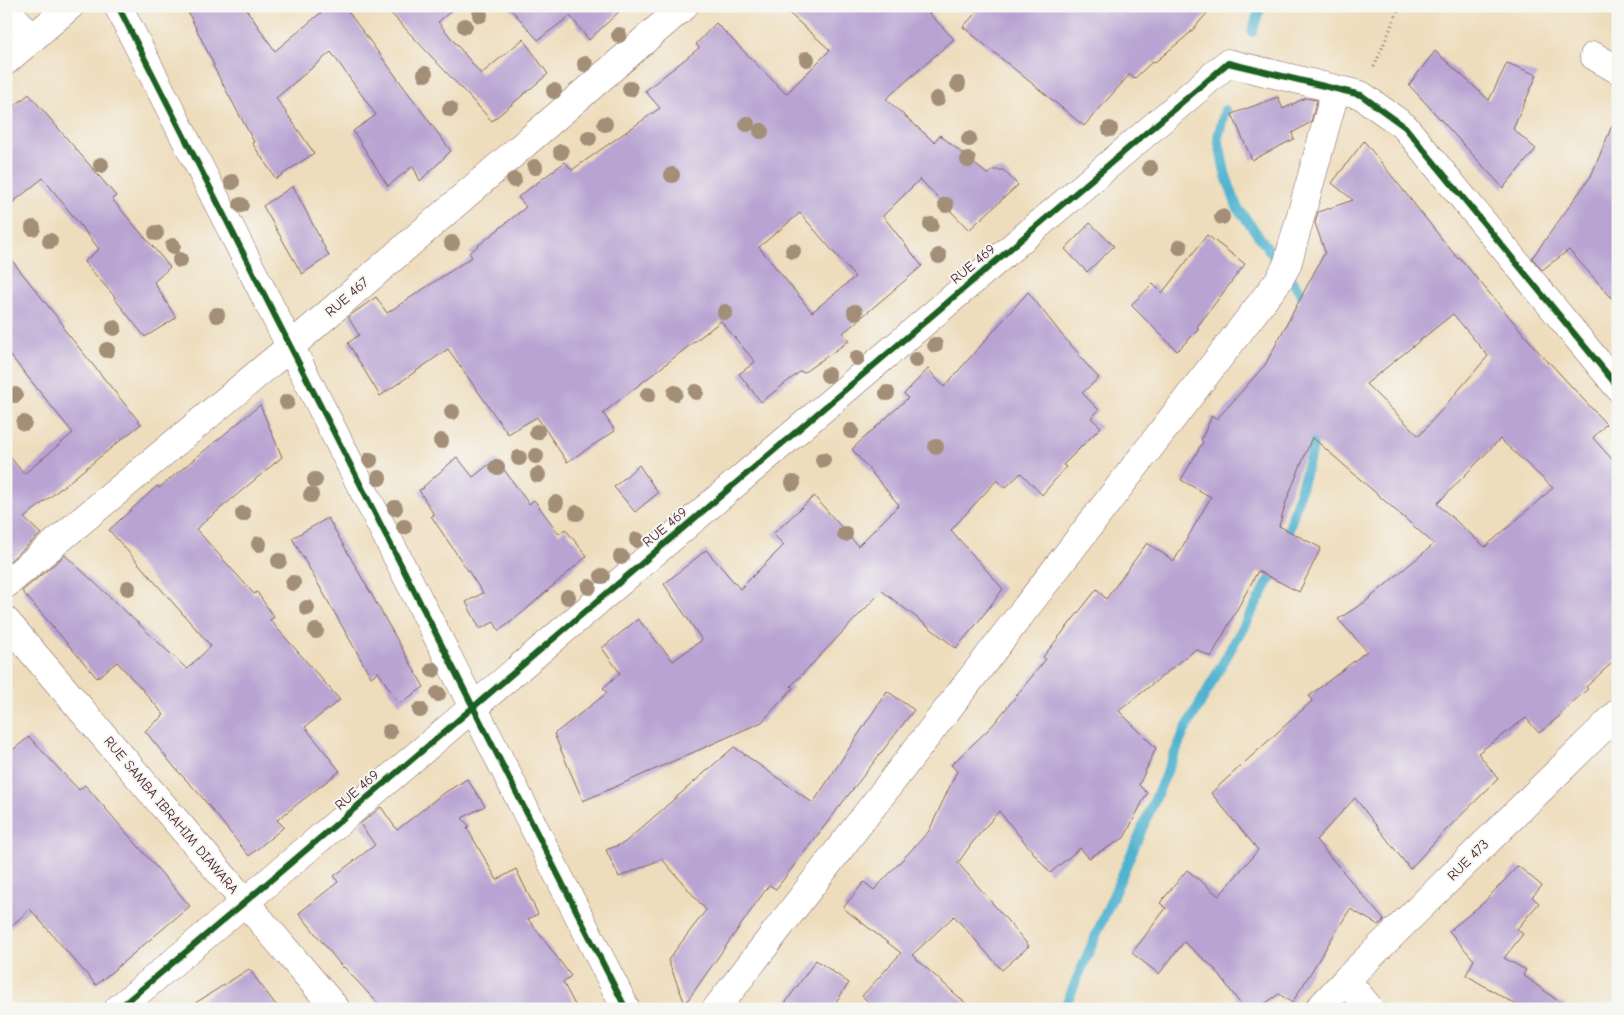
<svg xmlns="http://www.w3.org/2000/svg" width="1624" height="1015" viewBox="0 0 1624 1015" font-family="'Comic Neue',sans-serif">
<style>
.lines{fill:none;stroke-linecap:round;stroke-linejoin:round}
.stream{stroke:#50b2cf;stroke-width:10}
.building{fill:#b8a3d2;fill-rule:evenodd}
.minor-casing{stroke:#83625e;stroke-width:29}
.path{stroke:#83625e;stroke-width:3;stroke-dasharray:1 4;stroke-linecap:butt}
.minor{stroke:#fff;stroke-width:28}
.cycleway-casing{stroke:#f6f6f2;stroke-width:9}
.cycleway{stroke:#1b5e20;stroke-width:6}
.tree{fill:#a38e78}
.labels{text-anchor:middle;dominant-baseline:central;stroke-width:4;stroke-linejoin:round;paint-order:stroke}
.street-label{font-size:14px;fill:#4a1f2b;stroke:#f6f6f2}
</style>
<rect width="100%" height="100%" fill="#f6f6f2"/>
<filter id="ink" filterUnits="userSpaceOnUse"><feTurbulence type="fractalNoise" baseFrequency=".02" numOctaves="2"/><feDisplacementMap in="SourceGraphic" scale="10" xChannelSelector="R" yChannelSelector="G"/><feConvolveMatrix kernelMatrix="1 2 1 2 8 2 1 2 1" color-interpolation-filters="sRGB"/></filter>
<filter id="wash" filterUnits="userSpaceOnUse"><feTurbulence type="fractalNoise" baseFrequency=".0096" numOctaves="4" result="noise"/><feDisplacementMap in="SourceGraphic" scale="20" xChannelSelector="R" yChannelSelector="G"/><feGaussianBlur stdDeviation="1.12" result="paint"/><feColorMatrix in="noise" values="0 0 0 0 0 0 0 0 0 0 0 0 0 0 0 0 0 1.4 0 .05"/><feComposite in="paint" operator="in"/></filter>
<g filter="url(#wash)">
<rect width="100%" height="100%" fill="#eeddbc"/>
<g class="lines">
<path class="stream" d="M1252 32 1261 6
M1225 110 1218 137 1225 173 1237 207 1310 305
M1285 543 1312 450 1315 424
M1064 1009 1184 732 1277 567"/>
</g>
<g id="blocks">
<path class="building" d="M185 6H244L275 51 329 6H344L451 151 420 181 413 166 388 186 353 131 376 115 331 52 276 98 314 153 276 179 252 143 254 142 213 66 214 65Z
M384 6H457L438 22 481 74 523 39 548 74 492 121Z
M508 6H625L589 40 570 16 538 40Z
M781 6H922L954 39 886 99 934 142 940 135 988 175 992 170H1003L1018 185 969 230 920 179 883 216 922 266 843 333 849 341 803 373 801 371 761 402 739 374 755 362 721 321 603 413 615 431 567 462 537 417 508 434 448 349 380 396 348 343 359 335 348 317 376 297 387 313 472 257 469 253 526 207 518 197 565 162 572 170 660 108 645 91 699 48 696 44 716 23 786 94 830 50ZM800 213 855 277 812 312 759 247Z
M982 6H1213L1190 33 1154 63 1153 61 1134 79 1130 74 1084 126 963 27Z
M1435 51 1489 100 1507 63 1537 75 1513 129 1536 149 1503 188 1409 85Z
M29 94 116 196 112 199 170 267 154 282 176 318 145 337 114 298 115 297 84 262 99 249 43 178 6 208V113Z
M1278 97 1283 109 1305 98 1317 100 1311 122 1292 133 1294 139 1252 160 1232 114Z
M1617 114H1618V305L1569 250 1542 270 1532 258 1591 176Z
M1364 141 1458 259 1459 257 1548 363 1549 362 1606 424 1593 438 1618 466V657L1586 687 1588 689 1561 712 1562 714 1539 733 1526 718 1478 753 1498 779 1439 837 1410 869 1355 798 1316 840 1384 920 1379 925 1350 909 1292 1003 1279 994 1257 1009H1244L1215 969 1184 942 1159 974 1132 953 1166 908 1160 903 1187 870 1219 896 1258 850 1211 793 1312 701 1309 696 1367 651 1338 619 1365 602 1434 544 1312 437 1286 502 1279 526 1321 548 1299 592 1258 571 1211 657 1196 649 1119 711 1156 748 1139 785 1147 793 1124 838 1089 858 1080 848 1050 873 999 811 972 843 958 863 1029 946 1002 970 954 916 912 955 972 1009H876L862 996 901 953 843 908 864 882 874 890 929 831 957 771 951 765 992 726 1046 659 1043 657 1097 589 1106 599 1147 543 1174 561 1211 497 1181 480 1203 442 1201 440 1212 416 1217 419 1265 365 1325 252 1315 223 1318 212 1353 200 1332 183ZM1453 314 1488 356 1419 436 1366 384ZM1500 439 1553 488 1485 547 1437 504Z
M293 186 329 256 302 274 263 206Z
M1090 223 1114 246 1087 272 1065 249Z
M1207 235 1245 264 1197 327 1199 329 1177 351 1131 305 1153 284 1162 293Z
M6 253 64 326 63 328 141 424 24 518 41 534 7 563 6 452 24 474 73 433 6 350Z
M1028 292 1062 335 1079 354 1078 355 1099 378 1082 393 1099 410 1091 418 1101 427 1063 465 1066 467 1042 495 1021 473 1005 488 997 480 951 530 1003 589 975 626 956 648 882 591 791 686 793 688 762 722 583 801 554 734 607 693 603 688 620 673 602 648 638 619 673 661 702 640 664 584 706 550 740 589 784 545 773 534 814 496 858 546 899 505 852 449 908 398 904 394 928 369 944 387Z
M260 405 282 457 196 529 254 594 257 592 274 617 270 620 340 700 305 727 340 771 277 820 284 827 249 856 201 796 175 768 145 731 164 715 141 688 117 662 97 678 22 591 65 555 187 669 211 646 109 530 157 486 159 488Z
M457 457 473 477 496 459 529 504 534 500 559 534 565 529 587 556 522 613 499 631 494 622 480 629 466 602 483 593 431 516 434 515 419 490 424 488 423 487Z
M639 465 658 493 635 512 614 487Z
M328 518 424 687 399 704 378 672 371 677 292 538Z
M887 691 914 710 776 889 769 885 685 1004 668 960 706 910 662 859 619 877 606 850 624 843 734 747 813 803Z
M29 737 79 790 85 785 190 906 96 985 30 909 6 931V755Z
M467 779 485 806 462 818 469 826 467 828 497 880 516 869 538 914 528 919 571 976 563 982 577 1009H383L344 967 343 968 299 913 338 882 334 876 375 845 360 824 381 807 397 830 441 795Z
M1518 866 1542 886 1532 897 1539 903 1517 929 1523 934 1504 958 1526 970 1523 975 1569 1009H1523L1466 975 1474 960 1449 931 1483 903Z
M816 960 849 983 831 1009H781Z
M249 969 279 1009H186Z"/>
</g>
</g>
<g filter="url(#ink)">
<use href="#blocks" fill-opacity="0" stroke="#83625e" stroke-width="1"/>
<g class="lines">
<g class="minor-casing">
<path id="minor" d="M118 6 626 1009
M6 8 32 39
M1594 56 1618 70
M6 61 70 6
M6 584 291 346 684 6
M6 621 336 1009
M1346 980 1370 1009
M118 1009 245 902 1228 63 1361 95 1405 127 1618 387
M716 1009 1279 280 1287 265 1336 89
M1319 1009 1346 980 1618 713"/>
</g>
<path class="path" d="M1374 67 1400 6"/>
<use href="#minor" class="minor"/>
<g class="cycleway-casing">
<path id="cycleway" d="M118 6 626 1009
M118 1009 245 902 1228 63 1361 95 1405 127 1618 387"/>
</g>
<use href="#cycleway" class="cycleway"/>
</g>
<g class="tree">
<circle cx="480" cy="15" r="8"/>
<circle cx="465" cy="26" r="8"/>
<circle cx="619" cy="35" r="8"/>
<circle cx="807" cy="59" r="8"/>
<circle cx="585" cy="64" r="8"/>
<circle cx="425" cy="74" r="8"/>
<circle cx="958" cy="84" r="8"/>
<circle cx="630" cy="89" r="8"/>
<circle cx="554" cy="91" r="8"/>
<circle cx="937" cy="99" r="8"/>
<circle cx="450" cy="109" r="8"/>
<circle cx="605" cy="124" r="8"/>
<circle cx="747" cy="124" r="8"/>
<circle cx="1110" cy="129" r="8"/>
<circle cx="761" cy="131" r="8"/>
<circle cx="589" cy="138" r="8"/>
<circle cx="969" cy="139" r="8"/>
<circle cx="561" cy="152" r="8"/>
<circle cx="968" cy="160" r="8"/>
<circle cx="101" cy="165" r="8"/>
<circle cx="535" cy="167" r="8"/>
<circle cx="1150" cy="168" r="8"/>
<circle cx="672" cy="175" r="8"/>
<circle cx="514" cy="180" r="8"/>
<circle cx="232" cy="182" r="8"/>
<circle cx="241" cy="205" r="8"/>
<circle cx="946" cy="205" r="8"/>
<circle cx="1222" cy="217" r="8"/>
<circle cx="931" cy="225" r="8"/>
<circle cx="33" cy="228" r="8"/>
<circle cx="156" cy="233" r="8"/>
<circle cx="50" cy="241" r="8"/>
<circle cx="452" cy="243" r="8"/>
<circle cx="173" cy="246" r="8"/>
<circle cx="1180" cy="247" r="8"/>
<circle cx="793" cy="251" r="8"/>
<circle cx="939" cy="256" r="8"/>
<circle cx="180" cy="260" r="8"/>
<circle cx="725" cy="312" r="8"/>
<circle cx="855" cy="312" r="8"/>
<circle cx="217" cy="315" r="8"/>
<circle cx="114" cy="328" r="8"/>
<circle cx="935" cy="345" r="8"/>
<circle cx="107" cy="350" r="8"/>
<circle cx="857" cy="358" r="8"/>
<circle cx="916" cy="360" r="8"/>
<circle cx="828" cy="375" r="8"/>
<circle cx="696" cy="392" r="8"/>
<circle cx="675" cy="393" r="8"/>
<circle cx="887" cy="393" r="8"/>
<circle cx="15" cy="395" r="8"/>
<circle cx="648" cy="395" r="8"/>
<circle cx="287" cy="402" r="8"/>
<circle cx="452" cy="412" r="8"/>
<circle cx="24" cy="423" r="8"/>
<circle cx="851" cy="431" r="8"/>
<circle cx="537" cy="432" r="8"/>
<circle cx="441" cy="441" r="8"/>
<circle cx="936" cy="447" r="8"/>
<circle cx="536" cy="456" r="8"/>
<circle cx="519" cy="458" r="8"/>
<circle cx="370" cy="460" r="8"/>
<circle cx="823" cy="460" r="8"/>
<circle cx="497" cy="467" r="8"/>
<circle cx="538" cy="475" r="8"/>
<circle cx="379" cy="478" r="8"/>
<circle cx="315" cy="480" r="8"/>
<circle cx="793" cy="483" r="8"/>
<circle cx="311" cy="495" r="8"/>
<circle cx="556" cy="503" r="8"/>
<circle cx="395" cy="508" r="8"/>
<circle cx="577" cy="513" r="8"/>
<circle cx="243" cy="514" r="8"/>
<circle cx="404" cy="527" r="8"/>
<circle cx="845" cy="534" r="8"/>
<circle cx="637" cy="540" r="8"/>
<circle cx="259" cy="544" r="8"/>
<circle cx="621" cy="557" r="8"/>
<circle cx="279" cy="561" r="8"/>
<circle cx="602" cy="576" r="8"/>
<circle cx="293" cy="583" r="8"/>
<circle cx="589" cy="587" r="8"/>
<circle cx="128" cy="588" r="8"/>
<circle cx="568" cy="597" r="8"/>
<circle cx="307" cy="608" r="8"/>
<circle cx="316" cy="631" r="8"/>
<circle cx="433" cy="670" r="8"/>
<circle cx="438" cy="694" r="8"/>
<circle cx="420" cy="710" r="8"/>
<circle cx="389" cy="732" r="8"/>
</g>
</g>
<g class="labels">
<g class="street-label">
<text transform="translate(973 264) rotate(-40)">RUE 469</text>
<text transform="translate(347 297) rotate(-41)">RUE 467</text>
<text transform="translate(665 527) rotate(-40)">RUE 469</text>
<text transform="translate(357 790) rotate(-41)">RUE 469</text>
<text transform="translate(171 815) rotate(50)">RUE SAMBA IBRAHIM DIAWARA</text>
<text transform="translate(1468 860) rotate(-45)">RUE 473</text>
</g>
</g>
<rect width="1624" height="1015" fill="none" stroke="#f6f6f2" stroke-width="25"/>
</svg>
